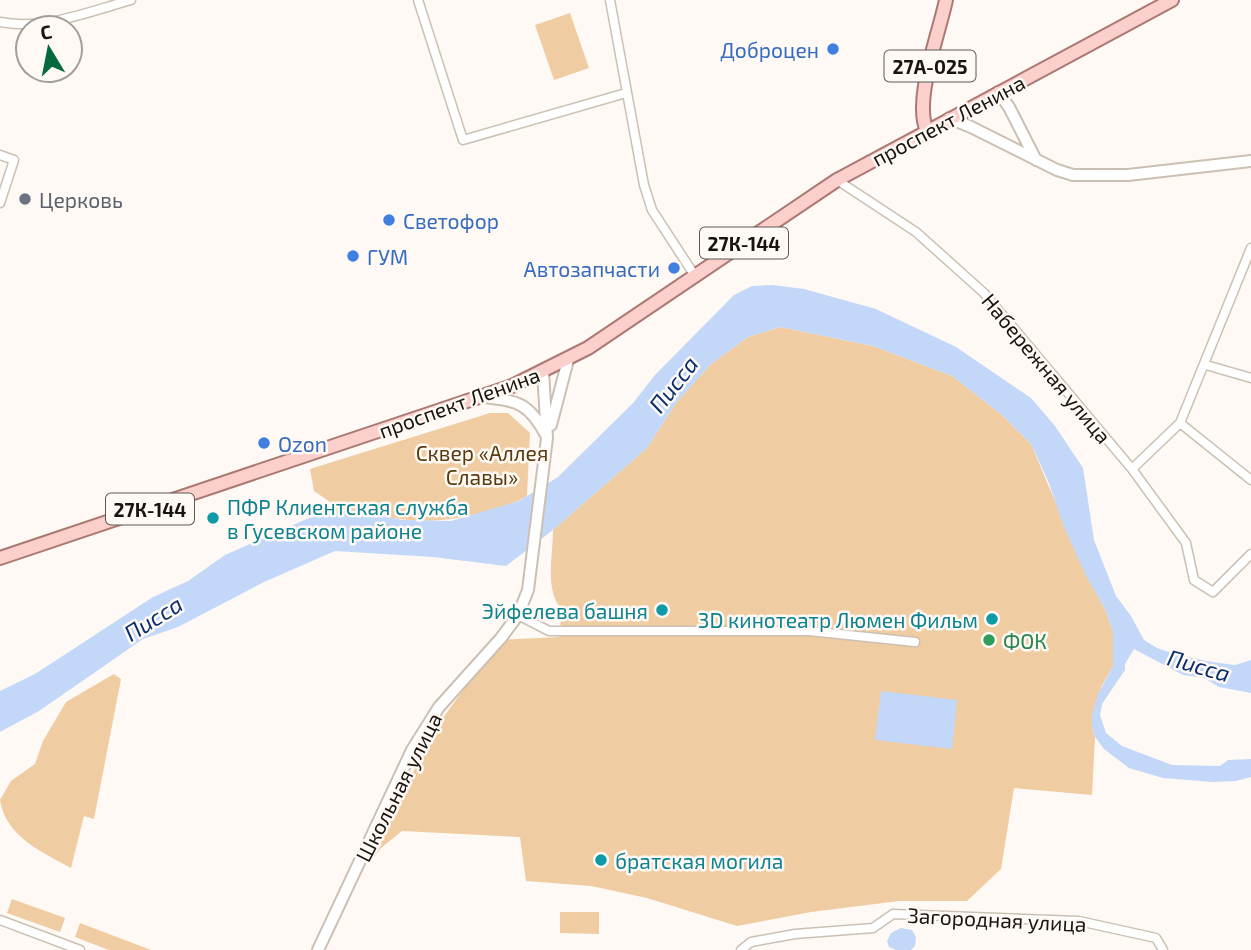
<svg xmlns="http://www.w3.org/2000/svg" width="1251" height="950" viewBox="0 0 1251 950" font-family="'Exo 2',sans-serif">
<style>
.green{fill:#efcca1}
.water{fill:#c3d7f9}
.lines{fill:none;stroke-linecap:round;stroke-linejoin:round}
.minor-casing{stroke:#cbc0b3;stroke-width:11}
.secondary-casing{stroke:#cbc0b3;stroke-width:14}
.primary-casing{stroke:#aa7973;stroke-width:16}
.minor{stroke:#fff;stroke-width:8}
.secondary{stroke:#fff;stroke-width:10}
.primary{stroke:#fbcfcb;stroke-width:12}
.shop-dot{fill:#3f7fe0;stroke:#fef9f4;stroke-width:2.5}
.worship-dot{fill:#6b7280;stroke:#fef9f4;stroke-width:2.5}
.culture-dot{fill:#0f9aa8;stroke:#fef9f4;stroke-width:2.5}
.leisure-dot{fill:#2e9e5b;stroke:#fef9f4;stroke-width:2.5}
.labels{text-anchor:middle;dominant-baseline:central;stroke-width:5;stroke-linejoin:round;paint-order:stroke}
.shield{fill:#fef9f4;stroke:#5d5954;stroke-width:2}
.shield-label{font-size:19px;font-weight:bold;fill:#181510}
.shop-label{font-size:21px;fill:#366cbe;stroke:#fef9f4;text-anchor:start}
.street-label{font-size:21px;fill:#181510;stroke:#fef9f4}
.worship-label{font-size:21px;fill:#5b616d;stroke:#fef9f4;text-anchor:start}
.park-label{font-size:21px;fill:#583b0f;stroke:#fef9f4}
.culture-label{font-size:21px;fill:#0d838f;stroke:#fef9f4;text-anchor:start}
.leisure-label{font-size:21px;fill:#27864d;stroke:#fef9f4;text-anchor:start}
.water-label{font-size:23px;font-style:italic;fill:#092e6d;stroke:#fef9f4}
</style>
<rect width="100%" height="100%" fill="#fef9f4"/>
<path class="green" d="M570 13 589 68 554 80 535 25Z
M780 327 873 346 952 376 1002 415 1031 444 1086 575 1105 609 1113 632V666L1101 687 1092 727 1095 737 1092 795 1014 788 1001 869 967 901H899L811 912 737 926 647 898 591 886 526 881 520 837 402 831 381 848 372 860 431 734 500 640 559 637 562 610C544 589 553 557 553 530L647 448 676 403 711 364 748 337Z
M490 413H508L530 433 527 496 518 501C477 515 444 525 400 519 374 516 362 508 335 514L330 502 314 491 310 469Z
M114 674 121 679 94 819 84 816 71 868C42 852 6 837 0 800L11 781 35 764 43 741 66 702Z
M12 899 65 918 60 932 7 913Z
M560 912H599V934L560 933Z
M80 923 151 950H109L75 937Z"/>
<path class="water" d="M773 285 804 289 876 309 956 347 1031 398 1055 426 1083 468 1094 540 1116 596 1131 616 1144 640 1157 648 1178 655 1212 662 1235 665 1251 660V693L1219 687 1204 678 1183 675 1134 649 1125 664V670L1102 704 1100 715 1106 733 1122 746 1172 765 1220 766 1228 760 1251 759V777L1236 781 1213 782 1163 778 1129 768 1104 749 1095 737 1092 727V714L1098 694 1113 666V632L1105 609 1086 576 1064 527 1048 481 1031 444 1002 415 952 376 873 346 780 327 748 337 711 364 676 403 647 448 553 530 506 566 433 557 335 551 264 582 178 627 143 639 39 711 0 732V691L35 674 153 597 188 581 225 555 309 518 354 510 402 520 451 521 519 501 558 477 633 403 655 375 734 295 752 286Z
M881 691 957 700 952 749 875 740Z
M901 928 912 930 916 937 915 946 911 950H896L889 947 887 941 891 933Z"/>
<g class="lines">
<g class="minor-casing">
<path id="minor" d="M418 0 463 140 626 93
M610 0 644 185 652 210 695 276
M0 22C42 31 91 11 131 0
M0 155 14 160 0 203
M837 180 916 232 984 293 1132 469 1186 543 1194 580 1213 592 1251 554
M1206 365 1251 378
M1180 423 1251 480
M1132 469 1180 423 1251 248
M518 615 549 631H809L915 642
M0 920 80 950
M741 950 751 942 795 934 873 928 893 914 1079 921 1156 938 1163 950"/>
</g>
<g class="secondary-casing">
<path id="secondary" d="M998 92 1009 107 1036 160
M949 118 971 127 1057 170 1073 175H1128L1251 161
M484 397C518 401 529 403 546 435
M551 425 568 360
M318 950 412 750 439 707 501 638 518 615 528 590 547 438 543 371"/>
</g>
<g class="primary-casing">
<path id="primary" d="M927 131C913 101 939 34 946 0
M0 558 512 386 588 348 837 180 1172 0"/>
</g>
<use href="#minor" class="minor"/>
<use href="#secondary" class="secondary"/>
<use href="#primary" class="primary"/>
</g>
<g class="shop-dot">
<circle cx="833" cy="49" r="7"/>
<circle cx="389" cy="220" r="7"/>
<circle cx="353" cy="256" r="7"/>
<circle cx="674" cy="268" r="7"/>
<circle cx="264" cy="443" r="7"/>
</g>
<circle class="worship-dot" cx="25" cy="199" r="7"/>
<g class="culture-dot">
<circle cx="213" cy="518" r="7"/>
<circle cx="662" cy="610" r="7"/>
<circle cx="992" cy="619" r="7"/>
<circle cx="601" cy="860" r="7"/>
</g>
<circle class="leisure-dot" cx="989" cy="640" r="7"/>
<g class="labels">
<g class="shield">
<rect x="884.5" y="50.5" width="91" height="31" rx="5"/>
<rect x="700" y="227.5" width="88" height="31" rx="5"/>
<rect x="106" y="493.5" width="88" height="31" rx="5"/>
</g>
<g class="shield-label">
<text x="930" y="66">27А-025</text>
<text x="744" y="243">27К-144</text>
<text x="150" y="509">27К-144</text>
</g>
<g class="shop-label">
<text x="819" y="49" text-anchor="end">Доброцен</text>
<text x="403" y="220">Светофор</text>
<text x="367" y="256">ГУМ</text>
<text x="660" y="268" text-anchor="end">Автозапчасти</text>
<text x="278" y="443">Ozon</text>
</g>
<g class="street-label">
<text transform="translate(948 120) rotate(-28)">проспект Ленина</text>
<text transform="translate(1047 368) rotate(50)">Набережная улица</text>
<text transform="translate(459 402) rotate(-20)">проспект Ленина</text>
<text transform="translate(398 787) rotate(-63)">Школьная улица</text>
<text transform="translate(997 919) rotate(3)">Загородная улица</text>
</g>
<g class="worship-label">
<text x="39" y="199">Церковь</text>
</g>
<g class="park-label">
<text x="482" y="452">Сквер «Аллея<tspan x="482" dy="24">Славы»</tspan></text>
</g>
<g class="culture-label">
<text x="227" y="506">ПФР Клиентская служба<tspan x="227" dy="24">в Гусевском районе</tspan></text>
<text x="648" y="610" text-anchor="end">Эйфелева башня</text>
<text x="978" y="619" text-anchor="end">3D кинотеатр Люмен Фильм</text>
<text x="615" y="860">братская могила</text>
</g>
<g class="leisure-label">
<text x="1003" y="640">ФОК</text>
</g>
<g class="water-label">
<text transform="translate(673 384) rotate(-52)">Писса</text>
<text transform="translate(153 618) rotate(-32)">Писса</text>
<text transform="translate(1199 665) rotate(16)">Писса</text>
</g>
</g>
<g transform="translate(49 49) rotate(350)"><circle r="33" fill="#fef9f4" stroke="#a29e99" stroke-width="2"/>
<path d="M0-5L12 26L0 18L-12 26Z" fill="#06683d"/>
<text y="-10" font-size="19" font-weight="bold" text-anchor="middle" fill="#181510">С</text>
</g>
</svg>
